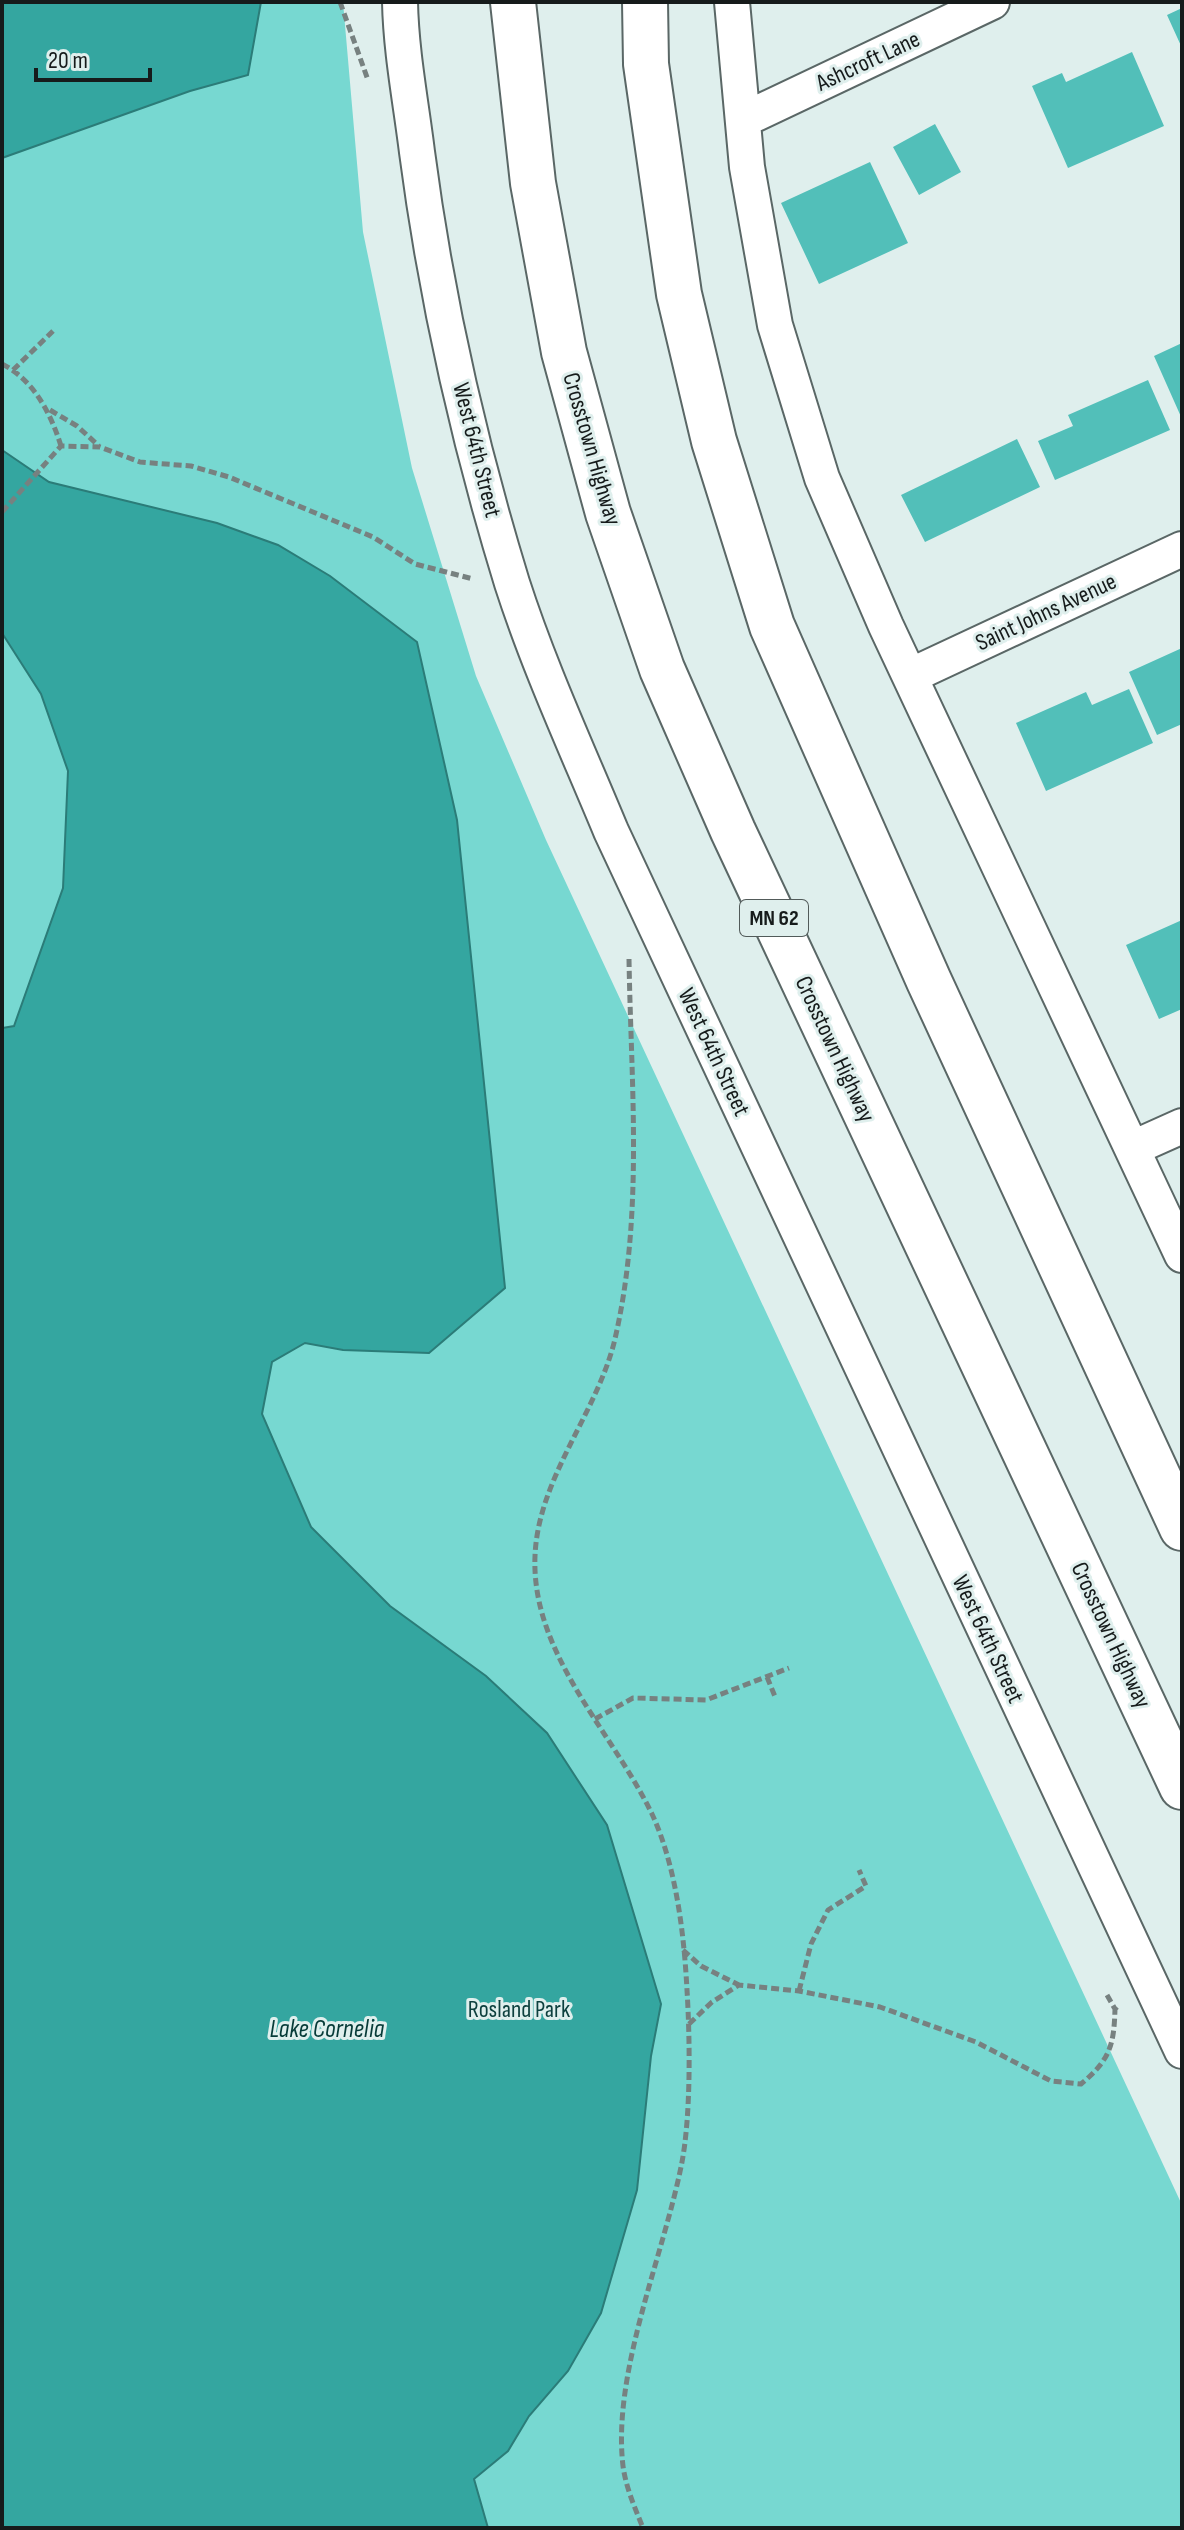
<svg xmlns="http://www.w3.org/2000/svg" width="1184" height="2530" viewBox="0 0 1184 2530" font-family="'Sofia Sans Condensed',sans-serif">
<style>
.green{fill:#77d8d1}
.water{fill:#34a6a0;stroke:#2b7c78;stroke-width:2}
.building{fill:#52bfb9}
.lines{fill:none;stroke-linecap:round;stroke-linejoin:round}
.minor-casing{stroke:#5a6766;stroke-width:38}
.motorway-casing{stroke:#5a6766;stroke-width:48}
.path{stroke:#778180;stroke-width:5;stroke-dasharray:8 4;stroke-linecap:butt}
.minor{stroke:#fff;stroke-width:34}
.motorway{stroke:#fff;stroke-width:44}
.labels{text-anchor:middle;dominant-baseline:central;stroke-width:6;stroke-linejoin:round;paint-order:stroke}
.shield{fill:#dfefed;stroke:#525b5a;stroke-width:2}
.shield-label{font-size:22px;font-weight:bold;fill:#161b1b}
.street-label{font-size:24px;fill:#161b1b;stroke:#dfefed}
.park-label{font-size:24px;fill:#0d403e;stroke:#dfefed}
.water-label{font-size:26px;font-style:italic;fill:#063b38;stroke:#dfefed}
</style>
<rect width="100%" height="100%" fill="#dfefed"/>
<path class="green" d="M2 2H343L363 232 412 468 476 676 546 840 1182 2205V2528H2Z"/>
<path class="water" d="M2 2H261L248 75 190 91 2 158Z
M2 450 49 482 217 523 278 545 330 576 417 642 457 820 505 1288 429 1353 343 1350 305 1343 272 1362 262 1414 311 1527 390 1606 486 1676 547 1733 607 1825 661 2004 651 2056 637 2190 601 2313 568 2371 529 2416 508 2451 474 2479 488 2528H2V1028L14 1026 63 888 68 771 41 694 2 633Z"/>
<path class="building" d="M1182 8V48L1167 15Z
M1132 52 1164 126 1068 168 1032 86 1062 73 1066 82Z
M935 124 961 172 919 195 893 147Z
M870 162 908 243 819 284 781 203Z
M1182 343V419L1154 356Z
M1148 380 1170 430 1055 480 1038 441 1073 426 1068 415Z
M1017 439 1040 487 925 542 901 495Z
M1182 648V724L1157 735 1129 672Z
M1129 689 1153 743 1046 791 1016 723 1086 692 1092 705Z
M1182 920V1009L1159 1019 1126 945Z"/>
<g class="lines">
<g class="minor-casing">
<path id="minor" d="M400 2C401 52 411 103 417 152 436 297 469 443 512 583 539 667 577 749 611 831L1182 2051
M732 2 747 167 775 325 822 478 886 626 1182 1255
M743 120 992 2
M910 676 1182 549
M1133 1148 1182 1126"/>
</g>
<g class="motorway-casing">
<path id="motorway" d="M513 2 533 183 564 352 608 513 662 669 733 831 1182 1787
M645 2 646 64 679 294 714 441 772 626 929 981 1182 1528"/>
</g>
<path class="path" d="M340 2 368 80
M2 364C34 380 51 414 61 446
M13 370 53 331
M50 410 77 426 99 446
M2 512 61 446 100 447 140 462 191 466 229 477 373 537 415 564 473 579
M629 959C631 1086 644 1218 614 1343 595 1416 538 1479 535 1556 531 1654 612 1731 652 1814 676 1866 684 1933 687 1990 690 2039 691 2114 682 2162 664 2255 612 2372 623 2466 626 2488 635 2508 643 2528
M767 1677 776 1699
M595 1719 633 1698 706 1700 789 1668
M683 1950 701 1966 739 1985
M799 1991 811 1944 828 1910 866 1886 859 1870
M1107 1995 1115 2009 1117 2007
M689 2024 712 2002 739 1985 799 1991 880 2007 976 2042 1051 2081 1081 2084C1110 2060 1114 2045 1115 2009"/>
<use href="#minor" class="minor"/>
<use href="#motorway" class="motorway"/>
</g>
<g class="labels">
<rect class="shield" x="740" y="900" width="68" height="36" rx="6"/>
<g class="shield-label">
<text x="774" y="918">MN 62</text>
</g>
<g class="street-label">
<text transform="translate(868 61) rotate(-25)">Ashcroft Lane</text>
<text transform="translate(592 449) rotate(74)">Crosstown Highway</text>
<text transform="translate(477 450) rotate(76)">West 64th Street</text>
<text transform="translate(1046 612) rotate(-25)">Saint Johns Avenue</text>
<text transform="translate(835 1049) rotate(65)">Crosstown Highway</text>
<text transform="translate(714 1052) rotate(65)">West 64th Street</text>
<text transform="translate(1111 1635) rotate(65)">Crosstown Highway</text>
<text transform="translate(988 1639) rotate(65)">West 64th Street</text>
</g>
<g class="park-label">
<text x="519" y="2009">Rosland Park</text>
</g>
<g class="water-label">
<text x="327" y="2029">Lake Cornelia</text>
</g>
</g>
<rect width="1184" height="2530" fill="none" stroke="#161b1b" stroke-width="8"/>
<path d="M36 68v12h114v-12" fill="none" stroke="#161b1b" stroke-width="4"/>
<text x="48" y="68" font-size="24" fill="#161b1b" stroke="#dfefed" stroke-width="6" paint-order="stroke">20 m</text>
</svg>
